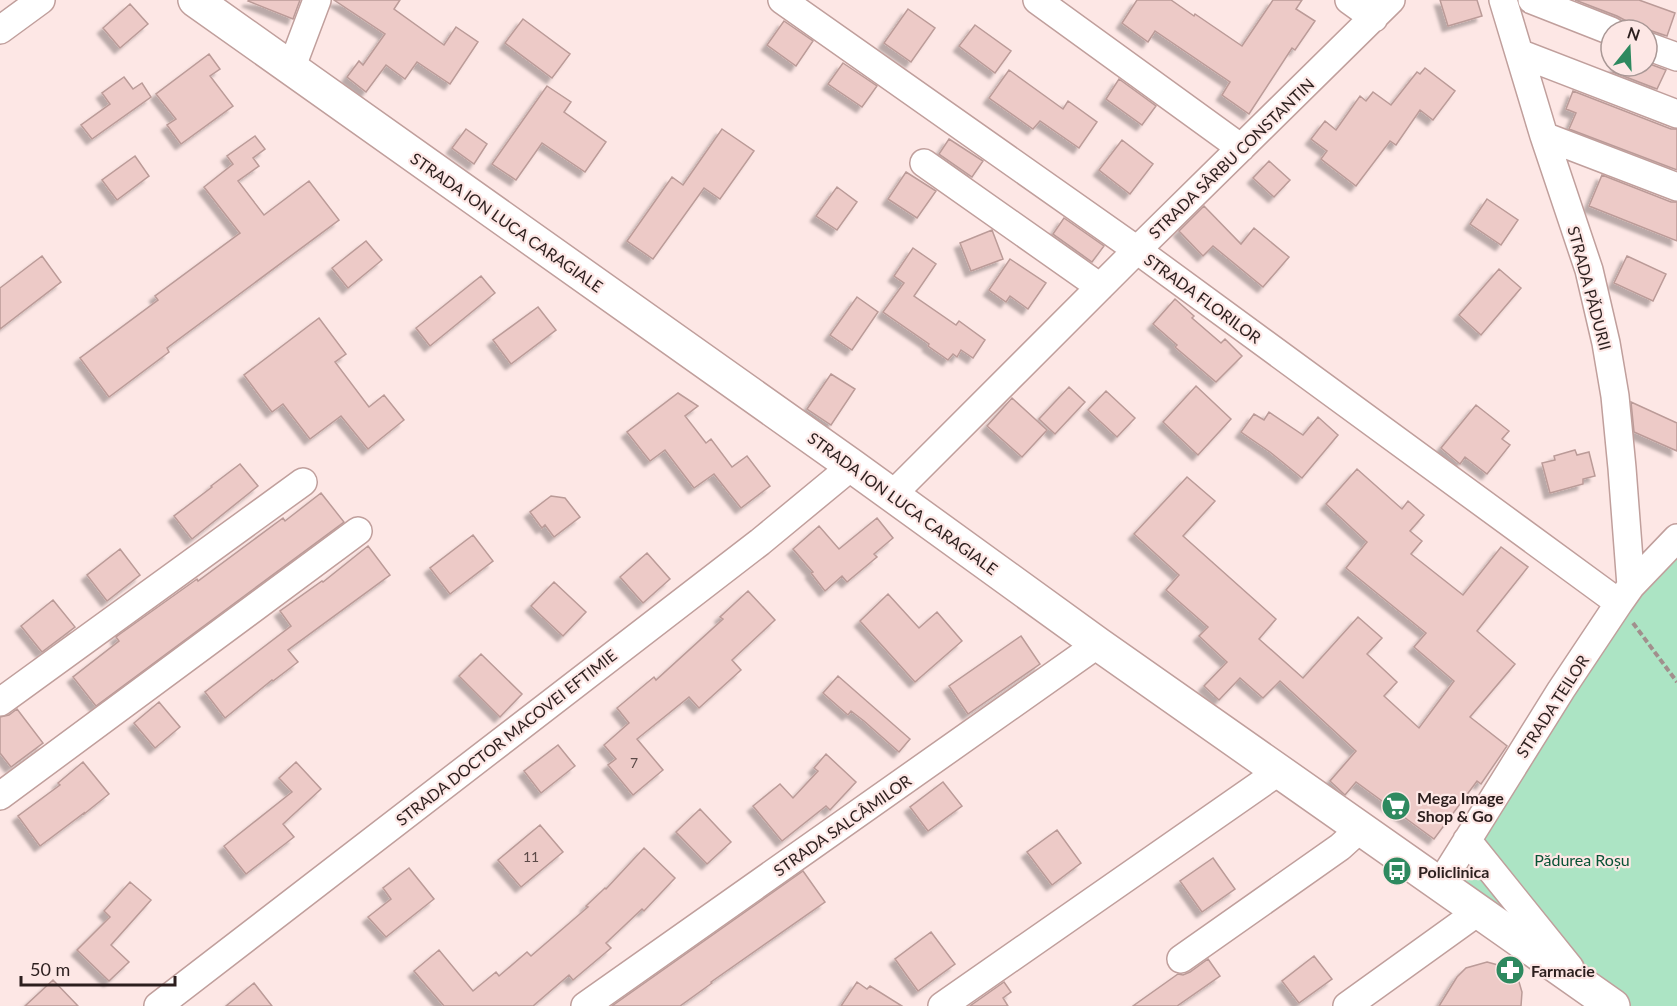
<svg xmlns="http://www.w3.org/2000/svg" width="1677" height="1006" viewBox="0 0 1677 1006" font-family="Lato,sans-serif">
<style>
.green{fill:#ace4c4}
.building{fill:#edcac7;stroke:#bb9b98;stroke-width:1.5;filter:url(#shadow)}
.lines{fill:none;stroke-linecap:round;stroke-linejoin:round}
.minor-casing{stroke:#c09f9c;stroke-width:30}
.major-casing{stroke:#c09f9c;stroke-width:36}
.path{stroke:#a18f8d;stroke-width:4;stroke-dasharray:6 3;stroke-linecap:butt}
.minor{stroke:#fff;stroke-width:27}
.major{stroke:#fff;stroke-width:33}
.labels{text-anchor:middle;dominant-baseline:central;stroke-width:4.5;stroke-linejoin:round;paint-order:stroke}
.number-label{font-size:14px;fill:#5c4a48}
.street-label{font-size:16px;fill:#2c1f1e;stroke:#fde7e5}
.poi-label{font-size:16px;font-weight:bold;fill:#2c1f1e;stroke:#fde7e5;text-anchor:start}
.park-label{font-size:16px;fill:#085335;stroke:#fde7e5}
</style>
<defs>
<filter id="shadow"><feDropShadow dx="-5.5" dy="5.5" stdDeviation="1.5" flood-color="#0004"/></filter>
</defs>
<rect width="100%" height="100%" fill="#fde7e5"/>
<path class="green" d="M1677 556V1006H1624L1454 884 1618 619Z"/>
<path class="building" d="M249 0H300L293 19 248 1Z
M334 0H400L394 9 444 45 456 27 478 42 450 84 417 62 405 79 386 65 366 92 347 77 359 61 363 65 385 34Z
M1137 0H1171L1194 16 1195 14 1242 46 1273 0H1302L1296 9 1315 21 1295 50 1292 48 1249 114 1222 95 1230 82 1155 31 1148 42 1122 23Z
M1440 0H1477L1482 16 1448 26Z
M1575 0H1639L1675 13 1667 36 1634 25 1617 16Z
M130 4 148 24 120 48 103 28Z
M908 9 935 28 911 62 884 43Z
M523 19 570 54 552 78 505 43Z
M784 21 813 41 796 66 767 45Z
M975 25 1011 51 995 73 959 46Z
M209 54 220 69 210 76 233 106 181 144 167 125 176 119 156 94Z
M843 63 877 86 862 107 828 84Z
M1647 63 1666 70 1657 89 1613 72 1616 66H1647Z
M1425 68 1455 91 1433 120 1420 110 1396 145 1390 141 1356 186 1321 159 1327 151 1311 139 1325 121 1336 130 1360 96 1366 101 1373 92 1391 105 1417 72 1420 74Z
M1009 70 1063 109 1068 101 1097 122 1079 148 1040 121 1033 129 989 98Z
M124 77 133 89 142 83 151 97 92 139 81 125 110 104 102 93Z
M1119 79 1156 106 1142 125 1106 99Z
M547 86 571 102 564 112 606 142 585 172 542 143 516 180 492 164Z
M1573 91 1671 129H1677V170L1569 129 1576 113 1566 109Z
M466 129 487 144 474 164 452 148Z
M722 129 754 151 720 199 704 188 653 259 627 241 672 177 683 185Z
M255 136 265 149 253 158 259 166 238 181 264 215 309 181 339 220 167 348 169 352 109 397 80 358 158 300 155 296 240 233 204 187 233 164 227 156Z
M949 139 983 161 972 177 939 154Z
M1122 140 1153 164 1130 194 1099 170Z
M135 156 149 176 117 200 102 180Z
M1269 161 1290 180 1274 197 1253 178Z
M906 172 936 191 917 218 888 199Z
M1602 175 1671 202H1677V241L1589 206Z
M837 187 857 202 837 230 816 216Z
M1487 199 1518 220 1501 245 1470 224Z
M1204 206 1241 244 1254 228 1289 257 1263 287 1213 246 1203 256 1179 231Z
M1064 218 1104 246 1092 262 1053 234Z
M992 230 1003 259 971 271 960 243Z
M366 241 382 260 348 288 332 268Z
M913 248 936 264 914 296 956 325 959 321 985 340 973 358 961 350 957 357 953 354 948 360 928 346 929 344 883 312 904 283 894 276Z
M42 256 61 282 0 329V288Z
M1627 256 1666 274 1653 301 1614 283Z
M1010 259 1046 283 1028 309 1010 296 1006 302 989 290Z
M1499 269 1521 288 1481 335 1459 315Z
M481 276 495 293 430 346 416 328Z
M857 297 878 312 852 350 830 335Z
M1175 299 1194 316 1192 318 1221 343 1225 339 1242 356 1216 382 1175 347 1177 345 1153 324Z
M538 307 556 330 511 364 493 340Z
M319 318 346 354 335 362 369 407 384 395 404 420 368 449 341 416 310 439 283 404 272 412 244 375Z
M831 374 855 389 831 425 807 409Z
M1196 386 1231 419 1198 455 1163 422Z
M1069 387 1085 402 1055 434 1039 419Z
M1106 391 1135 418 1117 437 1088 410Z
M678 393 698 406 685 416 706 443 711 439 732 467 747 456 770 486 741 508 714 474 694 488 665 450 650 461 627 432Z
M1012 398 1047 430 1022 457 987 426Z
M1631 402 1677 423V451L1634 432Z
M1476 405 1509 431 1502 439 1510 445 1487 474 1465 457 1460 464 1441 448Z
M1269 412 1303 435 1318 417 1338 435 1302 478 1270 452 1241 432 1254 414 1264 420Z
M1575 450 1577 455 1589 452 1595 476 1583 479V484L1550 493 1542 463 1555 460 1554 456Z
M240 464 258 486 192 539 174 516 212 487 211 486Z
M1357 469 1402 509 1408 501 1424 515 1410 531 1422 541 1411 554 1463 595 1501 547 1528 567 1477 631 1515 664 1470 717 1507 746 1481 784 1477 781 1434 839 1356 782 1345 795 1330 781 1356 751 1280 681 1263 698 1240 678 1219 700 1204 686 1227 662 1199 636 1208 627 1166 590 1179 575 1134 534 1187 477 1215 501 1183 536 1276 619 1259 639 1303 678 1358 617 1382 638 1367 654 1397 682 1384 696 1419 728 1454 681 1414 647 1426 633 1346 568 1367 542 1326 504Z
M321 493 344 522 96 706 73 677 119 641 116 637 120 634 197 579 198 581 283 518 285 521Z
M551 496 565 498 580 517 554 537 545 525 542 528 530 512Z
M877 518 893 538 874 554 877 557 847 582 842 576 825 591 811 573 813 572 793 549 819 526 839 549Z
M473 535 493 561 450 594 430 568Z
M368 546 390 575 288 650 298 662 273 681 272 680 225 718 205 692 291 626 280 611 322 581 323 582Z
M120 549 140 575 107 601 87 575Z
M647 553 670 579 643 603 620 577Z
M554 582 586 612 563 636 531 606Z
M748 591 775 620 732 660 741 670 699 708 689 697 637 739 663 770 633 795 608 765 616 759 604 745 629 723 617 708 654 677 656 680 723 619 720 617Z
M888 594 919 628 937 612 962 641 915 682 860 621Z
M53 600 75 627 42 652 21 626Z
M1021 636 1040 664 968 714 949 686Z
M481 654 522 694 500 717 459 676Z
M838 676 910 739 899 752 864 721 851 711 848 715 823 693Z
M159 702 180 727 155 748 134 723Z
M17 709 43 743 11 767 0 753V717L9 715Z
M558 745 575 766 541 793 524 771Z
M826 754 856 782 830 810 826 806 782 841 753 806 780 784 793 798 818 771 814 768Z
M83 762 109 794 84 814V813L40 846 18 816 60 785 58 783Z
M296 762 321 789 283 824 294 837 246 874 224 846 292 792 279 778Z
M943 782 962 806 928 831 910 807Z
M700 809 731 842 707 864 676 832Z
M540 825 563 852 521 887 498 860Z
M1057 830 1081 863 1052 885 1027 852Z
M644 848 675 878 644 911 642 909 606 943 611 948 573 980 569 975 533 1006H444L414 971 439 950 473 991 496 972 499 976 527 952 531 956 588 907 586 906 605 888 606 889Z
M1213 858 1235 889 1202 912 1180 881Z
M409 868 434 899 386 937 368 917 391 899 383 888Z
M803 871 825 902 711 982 712 983 680 1006H612Z
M130 882 151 900 111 945 129 962 109 981 77 950 110 917 104 911Z
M931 932 955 964 918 991 895 959Z
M1314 956 1332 979 1299 1003 1282 981Z
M1208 959 1220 976 1177 1006H1133L1178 974 1183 975 1190 972Z
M1487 962 1498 965 1511 974 1519 982 1522 992 1521 1006H1439L1457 977 1466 968Z
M53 980 78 1006H25Z
M857 982 867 989 870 986 902 1006H841Z
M1004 982 1011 992 1003 998 1008 1006H970Z
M254 983 272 1006H226Z"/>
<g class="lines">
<g class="minor-casing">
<path id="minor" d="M782 0 1137 250 1619 603
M1037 0 1241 148
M1349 0 1374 18
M1503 0 1544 136 1589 270 1606 343 1615 396 1622 468 1631 586
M1532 0 1611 31
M0 30 41 0
M1647 46 1677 57
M1519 53 1677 114
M291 69 317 0
M1544 136 1677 187
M924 163 1100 287
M892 495 1137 250 1391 0
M0 702 303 482
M0 796 358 531
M1467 840 1570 968
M1440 884 1561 690 1619 603 1631 586 1677 538
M1181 959 1340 847 1361 828
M158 1006 760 542 852 466
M585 1006 1098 644
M942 1006 1278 772
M1347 1006 1479 911"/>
</g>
<g class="major-casing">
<path id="major" d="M195 0 852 466 1098 644 1613 1006"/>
</g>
<path class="path" d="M1633 623 1677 682"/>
<use href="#minor" class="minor"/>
<use href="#major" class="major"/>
</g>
<defs>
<g id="supermarket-disc" transform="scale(1.5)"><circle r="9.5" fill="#2e895f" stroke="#fde7e5"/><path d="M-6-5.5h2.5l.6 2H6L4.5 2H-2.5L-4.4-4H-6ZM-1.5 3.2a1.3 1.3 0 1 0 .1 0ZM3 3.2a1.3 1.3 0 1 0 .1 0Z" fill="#fff"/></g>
<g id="bus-disc" transform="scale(1.5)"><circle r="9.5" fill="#2e895f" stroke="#fde7e5"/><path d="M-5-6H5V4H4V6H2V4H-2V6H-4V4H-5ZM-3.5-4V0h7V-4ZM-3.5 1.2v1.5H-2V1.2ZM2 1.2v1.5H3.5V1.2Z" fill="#fff"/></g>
<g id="pharmacy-disc" transform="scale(1.5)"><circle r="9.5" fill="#2e895f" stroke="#fde7e5"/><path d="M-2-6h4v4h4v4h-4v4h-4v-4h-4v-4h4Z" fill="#fff"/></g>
</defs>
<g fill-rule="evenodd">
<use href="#supermarket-disc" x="1396" y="806"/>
<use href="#bus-disc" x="1397" y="871"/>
<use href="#pharmacy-disc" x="1510" y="970"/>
</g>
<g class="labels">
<g class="number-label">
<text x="634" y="762">7</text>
<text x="531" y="856">11</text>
</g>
<g class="street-label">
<text transform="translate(1231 158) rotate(-44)">STRADA SÂRBU CONSTANTIN</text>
<text transform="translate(507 222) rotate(35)">STRADA ION LUCA CARAGIALE</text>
<text transform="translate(1590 288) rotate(75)">STRADA PĂDURII</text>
<text transform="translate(1203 298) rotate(36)">STRADA FLORILOR</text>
<text transform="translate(903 503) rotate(36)">STRADA ION LUCA CARAGIALE</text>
<text transform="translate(1552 706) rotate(-57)">STRADA TEILOR</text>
<text transform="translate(506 737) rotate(-38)">STRADA DOCTOR MACOVEI EFTIMIE</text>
<text transform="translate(842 825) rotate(-35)">STRADA SALCÂMILOR</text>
</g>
<g class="poi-label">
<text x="1417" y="797">Mega Image<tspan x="1417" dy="18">Shop &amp; Go</tspan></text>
<text x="1418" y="871">Policlinica</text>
<text x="1531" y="970">Farmacie</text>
</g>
<g class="park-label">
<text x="1582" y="859">Pădurea Roșu</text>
</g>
</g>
<g transform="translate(1629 48) rotate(18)"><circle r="28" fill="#fde7e5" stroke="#a99795" stroke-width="1.5"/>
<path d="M0-4.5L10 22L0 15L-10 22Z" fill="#2e895f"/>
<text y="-9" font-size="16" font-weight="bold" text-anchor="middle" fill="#2c1f1e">N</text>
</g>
<path d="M21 976v9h154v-9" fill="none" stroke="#2c1f1e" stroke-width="3"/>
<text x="30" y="976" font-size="18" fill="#2c1f1e" stroke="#fde7e5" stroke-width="4.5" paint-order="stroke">50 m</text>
</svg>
